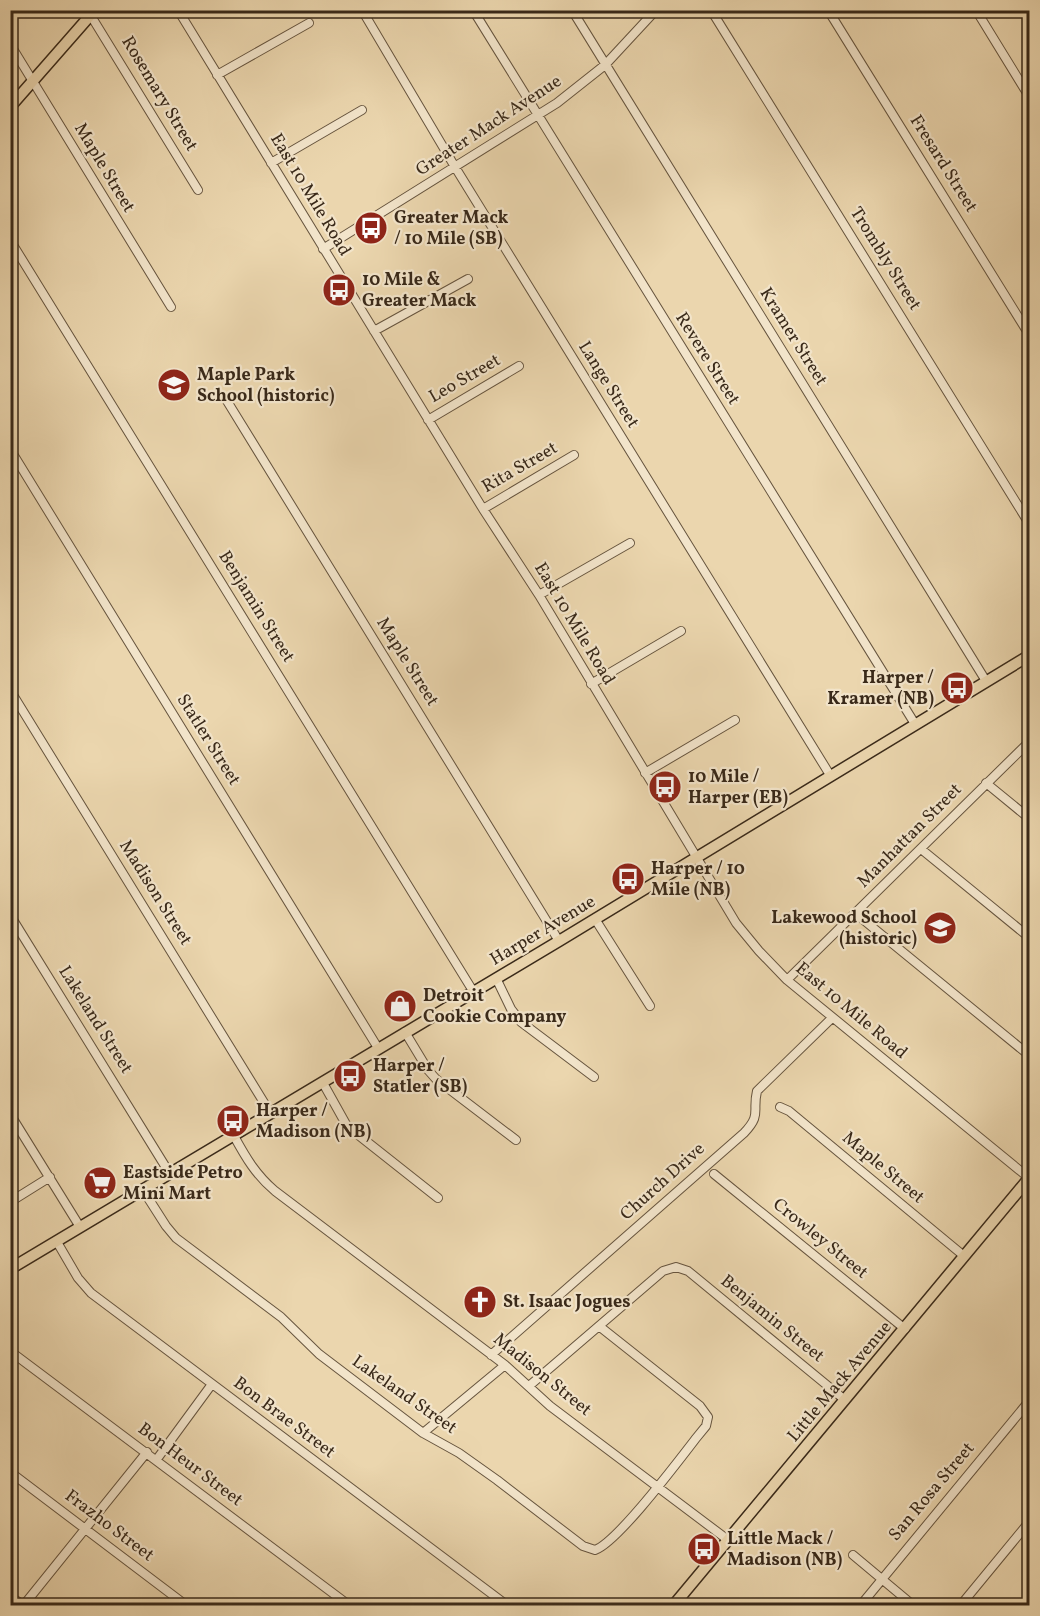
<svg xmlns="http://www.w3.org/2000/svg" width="1040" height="1616" viewBox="0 0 1040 1616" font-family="Vollkorn,serif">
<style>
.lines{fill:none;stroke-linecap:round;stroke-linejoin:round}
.minor-casing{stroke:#66543e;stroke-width:10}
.major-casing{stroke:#392919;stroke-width:13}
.minor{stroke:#f2e4ca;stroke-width:8}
.major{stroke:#ebd6ae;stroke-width:10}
.labels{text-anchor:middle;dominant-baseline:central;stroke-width:4.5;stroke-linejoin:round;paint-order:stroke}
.street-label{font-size:18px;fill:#392919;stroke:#f2e4ca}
.poi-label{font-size:18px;font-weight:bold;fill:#392919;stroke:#f2e4ca;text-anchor:start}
</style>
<rect width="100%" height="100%" fill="#ebd6ae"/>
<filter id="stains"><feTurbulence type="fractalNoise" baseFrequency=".00333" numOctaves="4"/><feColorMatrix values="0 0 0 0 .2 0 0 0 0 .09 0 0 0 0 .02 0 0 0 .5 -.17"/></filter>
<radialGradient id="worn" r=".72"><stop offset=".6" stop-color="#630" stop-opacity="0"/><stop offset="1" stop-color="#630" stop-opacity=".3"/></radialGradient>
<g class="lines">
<g class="minor-casing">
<path id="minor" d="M178 10 483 509 539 595 736 923 759 951 787 980 1029 1178
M362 10 455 167 830 775
M473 10 915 724
M572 10 986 681
M711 10 1030 525
M828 10 1030 336
M976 10 1030 98
M88 11 198 190
M10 44 171 307
M217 75 309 23
M271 163 362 110
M10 240 473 991
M323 249 557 103 605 65 656 10
M374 331 468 279
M227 401 559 941
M428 420 519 366
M10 449 378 1048
M483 509 574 455
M539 595 630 543
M591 684 681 631
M10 690 271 1114
M645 773 735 720
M986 783 1030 819
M921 849 1030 938
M855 913 1030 1056
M10 915 170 1174
M595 919 650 1006
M496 978 511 1009 521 1022 594 1077
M787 980 1030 741
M405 1032 428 1070 436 1079 516 1140
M323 1083 347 1126 438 1198
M780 1107 789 1111 964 1256
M10 1114 80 1227
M10 1132 18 1127
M234 1136C246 1158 256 1175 275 1191L505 1365 550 1406 728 1540
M714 1174 905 1329
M143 1190 166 1226 176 1238 281 1317 319 1354 423 1433 459 1453 497 1480 583 1546 595 1550C618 1542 679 1460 697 1437L706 1426 708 1417 700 1406 599 1326
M10 1202 50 1177
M57 1242 78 1278 91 1293 508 1606
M10 1351 350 1606
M491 1355 744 1133C762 1114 752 1112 757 1091L832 1018
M529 1386 663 1271 676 1267 688 1271 845 1400
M423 1433 505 1365
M157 1459 212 1384
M10 1472 187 1606
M853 1555 914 1606
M10 1596 23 1605V1606L147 1452
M860 1606 1030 1400
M960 1606 1030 1521"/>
</g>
<g class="major-casing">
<path id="major" d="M10 107 95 10
M10 1269 559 941 1030 655
M673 1606 1030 1177"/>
</g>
<use href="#minor" class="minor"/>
<use href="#major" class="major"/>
</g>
<defs>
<g id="bus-disc" transform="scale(1.725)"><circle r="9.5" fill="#8f2418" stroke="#f2e4ca"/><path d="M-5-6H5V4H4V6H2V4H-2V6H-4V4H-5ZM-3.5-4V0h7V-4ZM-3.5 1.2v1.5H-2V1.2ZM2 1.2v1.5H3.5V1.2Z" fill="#fff"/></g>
<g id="school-disc" transform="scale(1.725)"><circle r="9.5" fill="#8f2418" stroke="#f2e4ca"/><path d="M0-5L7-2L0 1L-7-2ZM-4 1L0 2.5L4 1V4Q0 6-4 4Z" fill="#fff"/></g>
<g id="shop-disc" transform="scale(1.725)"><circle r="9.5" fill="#8f2418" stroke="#f2e4ca"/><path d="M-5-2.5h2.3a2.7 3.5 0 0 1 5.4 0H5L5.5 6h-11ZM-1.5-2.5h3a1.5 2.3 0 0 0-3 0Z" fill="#fff"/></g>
<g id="supermarket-disc" transform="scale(1.725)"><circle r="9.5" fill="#8f2418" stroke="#f2e4ca"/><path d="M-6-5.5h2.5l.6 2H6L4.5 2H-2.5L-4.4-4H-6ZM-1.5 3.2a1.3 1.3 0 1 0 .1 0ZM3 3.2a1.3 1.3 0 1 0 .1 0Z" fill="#fff"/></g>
<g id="church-disc" transform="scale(1.725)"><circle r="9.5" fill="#8f2418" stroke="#f2e4ca"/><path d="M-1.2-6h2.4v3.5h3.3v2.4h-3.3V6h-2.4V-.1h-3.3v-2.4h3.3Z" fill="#fff"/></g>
</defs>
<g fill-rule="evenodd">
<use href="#bus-disc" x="371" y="228"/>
<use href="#bus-disc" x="339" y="290"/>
<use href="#school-disc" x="174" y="385"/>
<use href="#bus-disc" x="957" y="688"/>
<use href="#bus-disc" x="665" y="787"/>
<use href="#bus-disc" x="628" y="879"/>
<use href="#school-disc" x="940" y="928"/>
<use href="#shop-disc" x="400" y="1006"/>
<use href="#bus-disc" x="350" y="1076"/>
<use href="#bus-disc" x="233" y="1121"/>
<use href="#supermarket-disc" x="100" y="1183"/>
<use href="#church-disc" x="480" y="1302"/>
<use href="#bus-disc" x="704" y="1549"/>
</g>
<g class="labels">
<g class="street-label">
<text transform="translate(159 94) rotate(59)">Rosemary Street</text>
<text transform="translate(489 126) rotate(-33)">Greater Mack Avenue</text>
<text transform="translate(943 164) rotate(58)">Fresard Street</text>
<text transform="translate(104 168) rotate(59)">Maple Street</text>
<text transform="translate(310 195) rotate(59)">East 10 Mile Road</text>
<text transform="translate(885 259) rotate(58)">Trombly Street</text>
<text transform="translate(793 337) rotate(58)">Kramer Street</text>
<text transform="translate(707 359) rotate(58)">Revere Street</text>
<text transform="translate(465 379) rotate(-30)">Leo Street</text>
<text transform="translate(608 385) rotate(58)">Lange Street</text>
<text transform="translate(520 468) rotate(-30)">Rita Street</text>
<text transform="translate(256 607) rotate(58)">Benjamin Street</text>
<text transform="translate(574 624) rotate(59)">East 10 Mile Road</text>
<text transform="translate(407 662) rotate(58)">Maple Street</text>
<text transform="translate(208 740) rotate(58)">Statler Street</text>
<text transform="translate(910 836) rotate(-45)">Manhattan Street</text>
<text transform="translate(155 893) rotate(58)">Madison Street</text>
<text transform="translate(543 931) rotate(-31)">Harper Avenue</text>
<text transform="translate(851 1011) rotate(40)">East 10 Mile Road</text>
<text transform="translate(95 1020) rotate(58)">Lakeland Street</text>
<text transform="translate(883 1168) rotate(40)">Maple Street</text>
<text transform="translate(663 1182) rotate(-42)">Church Drive</text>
<text transform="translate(820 1239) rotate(39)">Crowley Street</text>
<text transform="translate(772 1319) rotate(39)">Benjamin Street</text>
<text transform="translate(542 1375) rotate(39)">Madison Street</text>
<text transform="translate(840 1382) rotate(-50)">Little Mack Avenue</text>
<text transform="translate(404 1395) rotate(35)">Lakeland Street</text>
<text transform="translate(284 1418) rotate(37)">Bon Brae Street</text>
<text transform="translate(190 1465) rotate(37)">Bon Heur Street</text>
<text transform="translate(932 1492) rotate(-50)">San Rosa Street</text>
<text transform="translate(109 1526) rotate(37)">Frazho Street</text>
</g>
<g class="poi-label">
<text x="394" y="218">Greater Mack<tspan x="394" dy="21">/ 10 Mile (SB)</tspan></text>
<text x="362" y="280">10 Mile &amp;<tspan x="362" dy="21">Greater Mack</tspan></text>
<text x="197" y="375">Maple Park<tspan x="197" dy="21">School (historic)</tspan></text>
<text x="934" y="678" text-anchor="end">Harper /<tspan x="934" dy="21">Kramer (NB)</tspan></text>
<text x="688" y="777">10 Mile /<tspan x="688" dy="21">Harper (EB)</tspan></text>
<text x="651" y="869">Harper / 10<tspan x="651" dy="21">Mile (NB)</tspan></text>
<text x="917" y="918" text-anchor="end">Lakewood School<tspan x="917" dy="21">(historic)</tspan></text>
<text x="423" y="996">Detroit<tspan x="423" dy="21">Cookie Company</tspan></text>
<text x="373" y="1066">Harper /<tspan x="373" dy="21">Statler (SB)</tspan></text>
<text x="256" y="1111">Harper /<tspan x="256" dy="21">Madison (NB)</tspan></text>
<text x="123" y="1173">Eastside Petro<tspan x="123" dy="21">Mini Mart</tspan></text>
<text x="503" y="1302">St. Isaac Jogues</text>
<text x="727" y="1539">Little Mack /<tspan x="727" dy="21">Madison (NB)</tspan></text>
</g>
</g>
<rect width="1040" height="1616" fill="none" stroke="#ebd6ae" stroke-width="36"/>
<rect x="12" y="12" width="1016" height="1592" fill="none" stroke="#392919" stroke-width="3"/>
<rect x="18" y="18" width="1004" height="1580" fill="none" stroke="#392919" stroke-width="1.5"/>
<rect width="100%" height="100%" filter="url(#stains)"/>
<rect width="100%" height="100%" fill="url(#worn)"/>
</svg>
